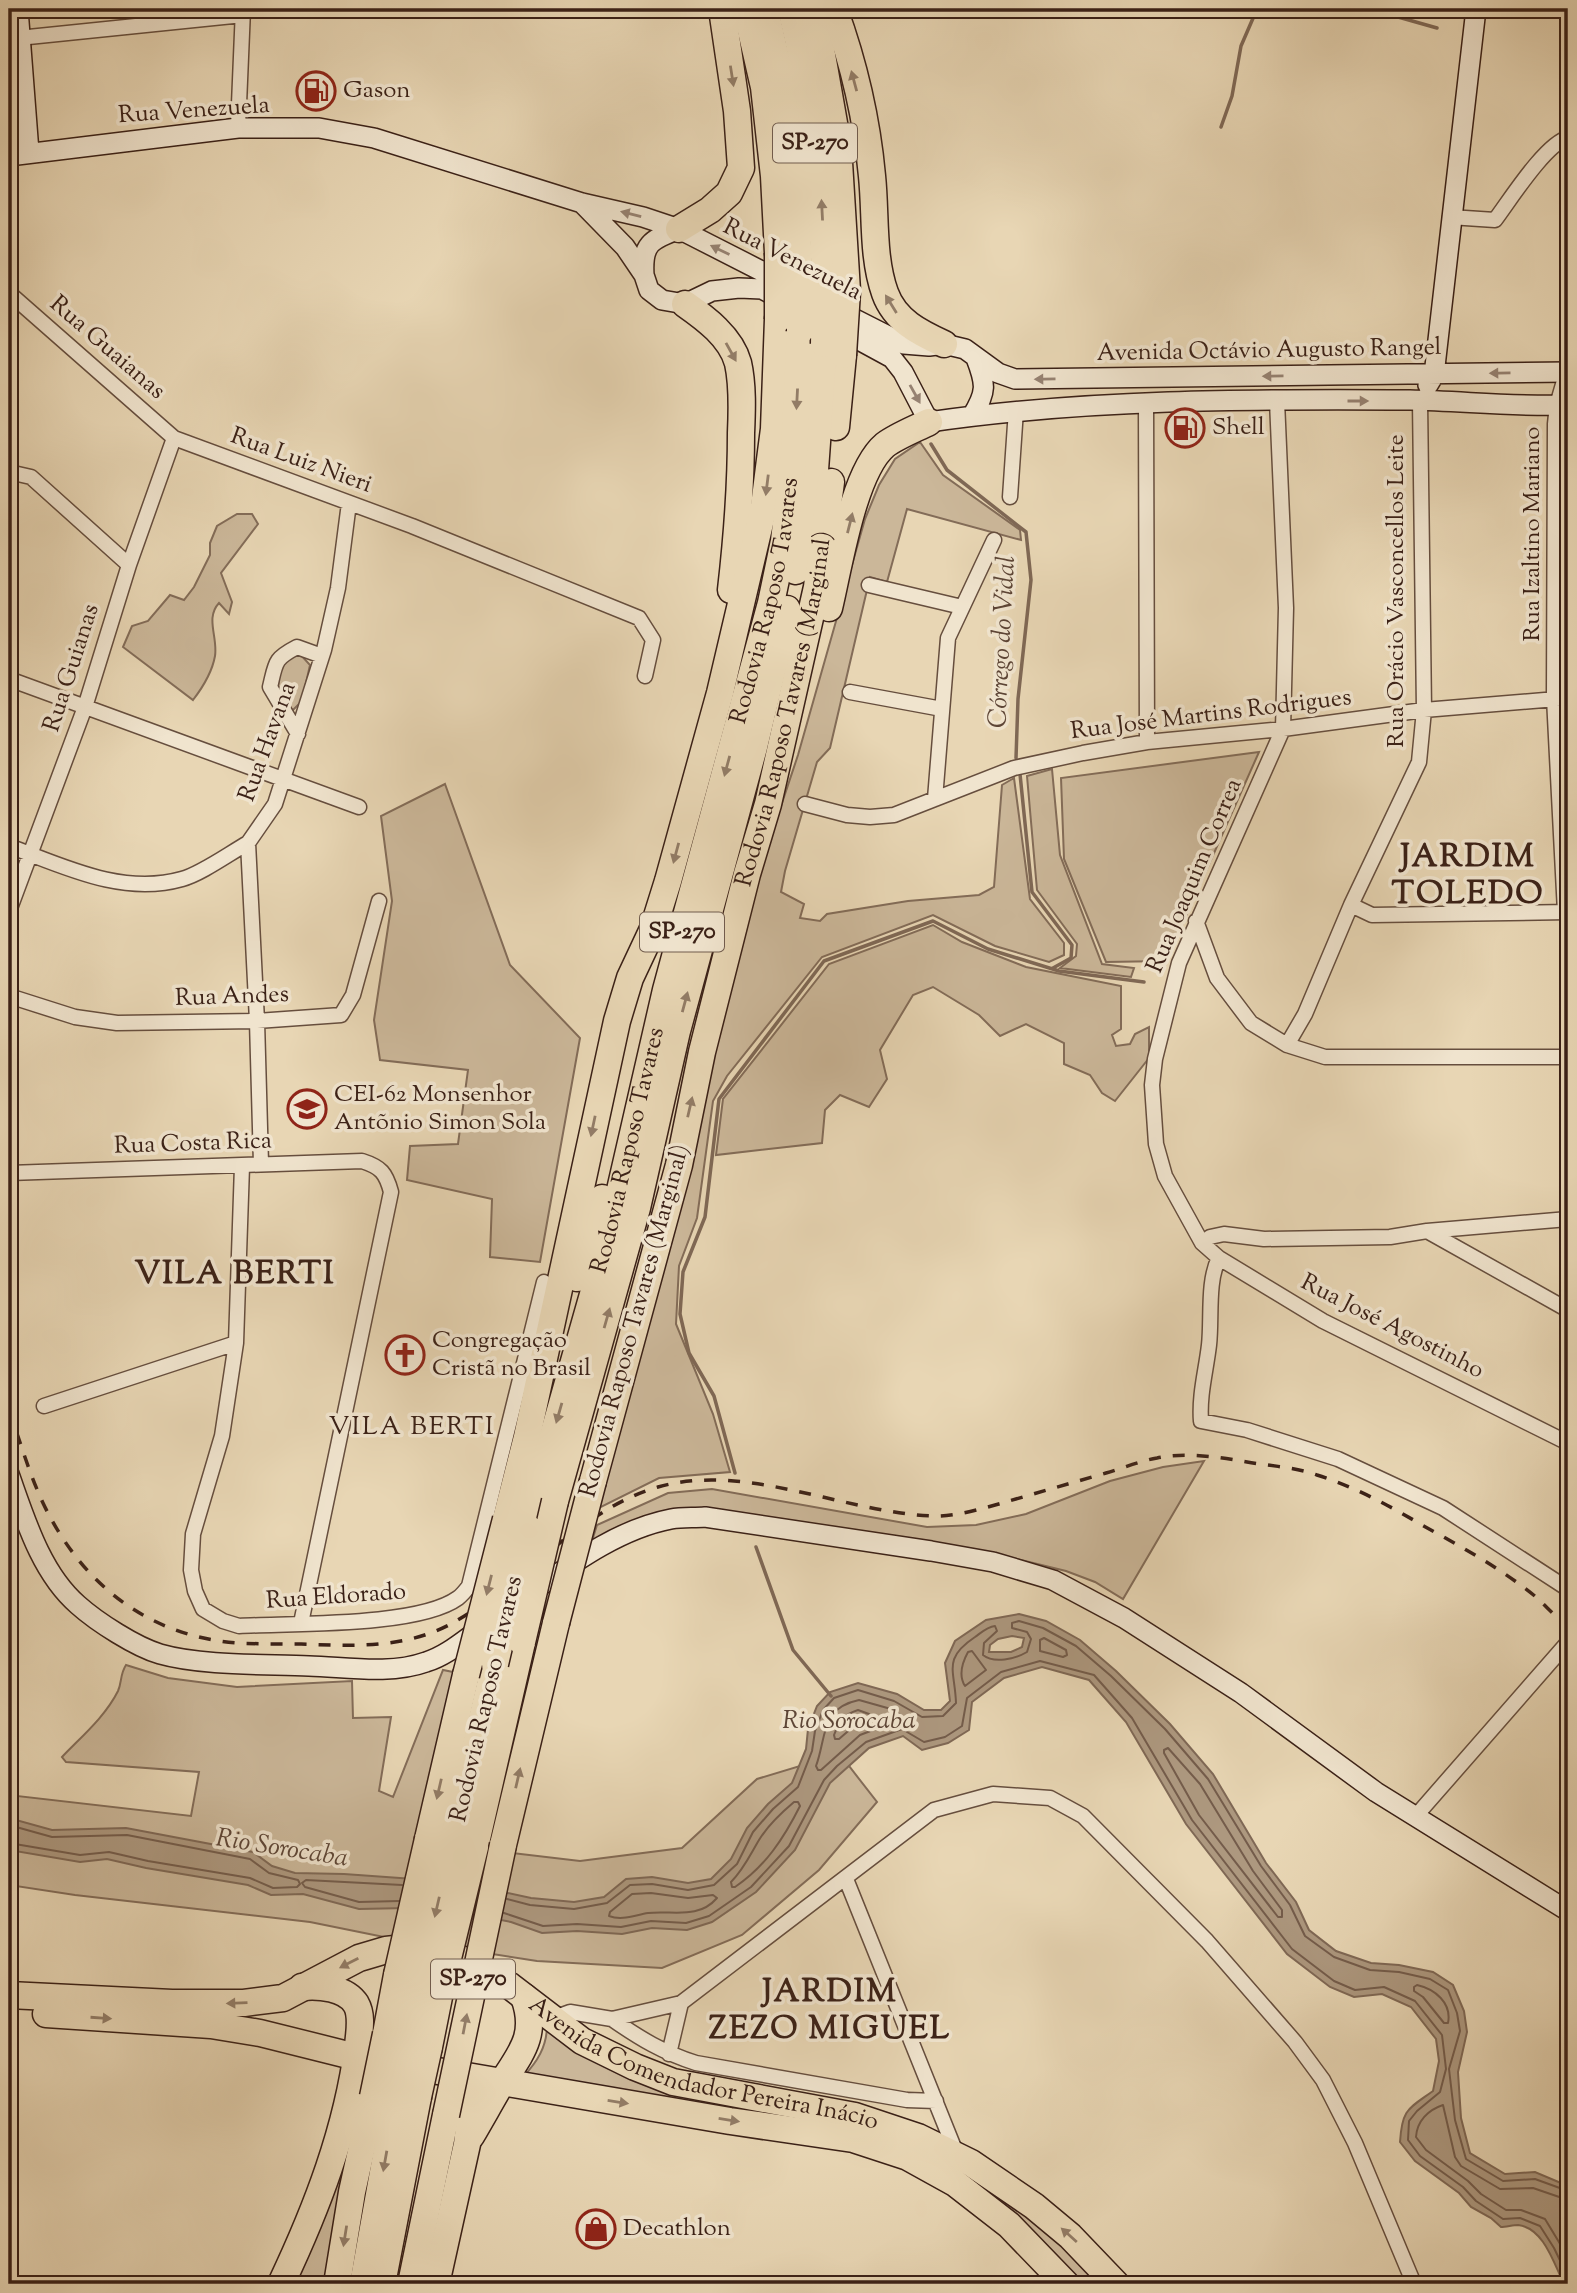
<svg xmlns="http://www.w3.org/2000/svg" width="1577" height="2293" viewBox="0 0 1577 2293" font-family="'Sorts Mill Goudy',serif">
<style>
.green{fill:#cbb799;stroke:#836c58;stroke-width:2}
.water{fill:#ad987f;stroke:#7f6855;stroke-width:2;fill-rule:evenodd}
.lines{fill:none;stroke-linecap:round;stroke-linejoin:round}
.shore{stroke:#745c4b;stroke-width:2}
.stream{stroke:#7f6855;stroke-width:3.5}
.street-casing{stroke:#664e3e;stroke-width:17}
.secondary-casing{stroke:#3b2117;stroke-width:22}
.highway-casing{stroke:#3b2117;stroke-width:29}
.street{stroke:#f0e4ce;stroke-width:14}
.secondary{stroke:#f0e4ce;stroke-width:19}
.highway{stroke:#e8d6b4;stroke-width:26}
.rail{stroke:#3b2117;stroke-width:3.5;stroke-dasharray:12 12;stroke-linecap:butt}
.highway-bridge-casing{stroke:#3b2117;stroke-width:29;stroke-linecap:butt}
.highway-bridge{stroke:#e8d6b4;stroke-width:26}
.oneway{fill:#927c66}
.oneway2{fill:#968272}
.labels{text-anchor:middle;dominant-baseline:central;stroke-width:7;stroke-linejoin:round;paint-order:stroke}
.shield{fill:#f0e4ce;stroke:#715c4e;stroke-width:2}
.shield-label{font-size:23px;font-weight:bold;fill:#3b2117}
.poi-label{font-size:24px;fill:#3b2117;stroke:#f0e4ce;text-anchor:start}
.street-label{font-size:24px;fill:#3b2117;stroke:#f0e4ce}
.water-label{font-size:26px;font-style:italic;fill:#5d4536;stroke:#f0e4ce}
.neighbourhood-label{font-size:26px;letter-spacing:2px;fill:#3b2117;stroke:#f0e4ce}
.district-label{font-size:32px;font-weight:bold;letter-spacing:2px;fill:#3b2117;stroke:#f0e4ce}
</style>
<rect width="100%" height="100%" fill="#e8d6b4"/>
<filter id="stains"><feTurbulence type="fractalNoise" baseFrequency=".00286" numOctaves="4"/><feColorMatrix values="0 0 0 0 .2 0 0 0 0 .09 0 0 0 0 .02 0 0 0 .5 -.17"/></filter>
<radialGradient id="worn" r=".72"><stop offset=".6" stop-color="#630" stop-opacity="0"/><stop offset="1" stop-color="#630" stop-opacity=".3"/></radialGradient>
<path class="green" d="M920 442 943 475 1020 530 1021 540 907 509 887 582 870 577 830 748 817 762 785 871 781 892 804 904 800 918 820 921 827 914 908 901 979 895 994 887 1002 785 1014 778 1030 899 1064 943V955L1049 962 995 946 933 915 822 957 727 1076 713 1101 697 1218 679 1266 676 1324 713 1414 730 1472 659 1478 599 1508 760 869 798 755 865 519 879 485 895 459Z
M237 514H252L258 524 221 573 232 602 229 614 219 603C205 618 218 637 215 656 212 673 203 687 193 700L123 647 132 626 148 621 170 595 184 600 194 587 210 555V543L217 526Z
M300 654 310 665 302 701 293 710C272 696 277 677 286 657Z
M1259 752 1166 961 1106 962 1064 859 1061 778Z
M1052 769 1060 855 1102 964 1134 968 1131 977 1060 968 1076 956 1077 944 1037 890 1027 776Z
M445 784 510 965 580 1038 540 1262 490 1257 492 1199 407 1180 410 1146 458 1144 468 1070 380 1060 374 1020 392 901 381 816Z
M933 925 962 942 1026 967 1121 986V1029L1112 1035 1116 1046 1130 1044 1135 1034 1149 1027V1058L1115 1101 1102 1093 1090 1075 1064 1064V1043L1026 1024 1000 1036 979 1015 933 987 913 995 880 1050 887 1079 869 1107 840 1095 825 1110 822 1143 716 1155 723 1099 829 964Z
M1204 1461 1123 1599 1095 1582 1066 1571 1013 1558 710 1513 591 1544 597 1525 668 1493 712 1489 927 1527 976 1525 1026 1514 1110 1481 1163 1467Z
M126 1665 168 1678 237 1687 352 1681 353 1718 391 1717 379 1791 393 1797 443 1670 458 1673 421 1842 580 1861 682 1848 757 1779 823 1759 849 1766 877 1802 819 1870 742 1935 662 1968 537 1961 384 1937 310 1922 75 1895 9 1885V1795L191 1816 199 1772 66 1762 62 1757C81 1737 105 1717 118 1691 122 1682 120 1674 126 1665Z
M547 2025 589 2052 851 2121 992 2183 1107 2284H1079L1065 2269 946 2170 523 2077C537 2062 547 2047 547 2025Z
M365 2079 325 2284H292Z"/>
<path class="water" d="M1019 1614 1046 1621 1080 1640 1116 1671 1170 1724 1213 1774 1266 1863 1296 1902 1309 1930 1336 1951 1371 1963 1399 1965 1433 1972 1453 1985 1464 2011 1467 2032 1458 2072 1461 2118 1470 2153 1505 2174 1535 2172 1568 2186V2284H1564C1554 2264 1544 2228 1518 2225 1513 2225 1506 2227 1501 2227L1491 2218 1471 2207 1459 2193 1415 2161 1400 2142C1402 2109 1408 2109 1433 2091L1439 2061 1436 2039 1411 2007 1382 1994 1354 1997 1330 1987 1287 1954 1186 1824 1126 1722 1089 1680 1042 1667 1004 1678 972 1702 969 1730 948 1743 922 1750 903 1736 869 1748 830 1783 795 1850 756 1892 712 1922 687 1930 652 1928 622 1934 577 1931 542 1933 511 1922 471 1914 408 1908 359 1909 303 1894 271 1895 248 1885 146 1868 107 1859 80 1862 9 1850V1818L52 1830 126 1828 253 1852 272 1866 295 1873 344 1874 456 1882 531 1898 574 1902 604 1897 626 1879 652 1877 688 1883 711 1879 731 1859 747 1828 768 1804 792 1783 806 1749 808 1729 817 1706 830 1692 858 1683 897 1694 924 1710H941L950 1701 945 1663 955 1641 986 1620ZM1012 1636 1024 1638 1022 1647 1011 1652H989L990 1645 998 1639Z"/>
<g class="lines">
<path class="shore" d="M1044 1638 1066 1650 1067 1655 1063 1657 1040 1651V1640Z
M972 1651 986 1670 965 1686C958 1675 962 1663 968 1652Z
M859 1700 891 1709 901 1715 902 1719 860 1735 821 1770H818L816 1766C827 1736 820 1708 859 1700Z
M858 1710 869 1714 870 1719 854 1726 839 1739H835L834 1735C840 1720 843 1715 858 1710Z
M1168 1748 1200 1784 1253 1871 1282 1910V1917H1278L1199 1815 1164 1753V1750Z
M794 1802H798L800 1806C784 1838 765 1867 735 1887H732L731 1882C744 1869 750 1855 759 1840 768 1825 781 1813 794 1802Z
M9 1825 52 1837 127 1835 250 1859 269 1873 298 1880 300 1884 297 1887 273 1888 250 1878 148 1861 109 1852 80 1855 9 1843
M651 1893 688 1898 713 1895 717 1898C698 1920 672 1910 648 1913 635 1915 622 1921 609 1916L610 1912 632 1894Z
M507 1899 530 1905 574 1909 607 1903 630 1885 652 1884 688 1890 714 1885 737 1864 753 1832 773 1809 798 1787 812 1751 815 1731 823 1710 834 1698 858 1690 894 1701 922 1717 943 1716 956 1703C955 1670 942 1659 975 1637 982 1632 987 1627 995 1626L997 1631 984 1643 983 1655C994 1664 1015 1659 1027 1652L1031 1639 1027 1632 1012 1628V1623L1019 1621 1043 1628 1076 1646 1111 1676 1165 1729 1208 1779 1261 1866 1290 1905 1305 1936 1334 1957 1370 1970 1399 1972 1430 1979 1448 1990 1457 2013 1460 2031 1449 2069 1455 2120 1466 2159 1503 2181 1535 2179 1568 2191
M399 1901 359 1902 305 1887 302 1883 306 1880 402 1885
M504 1913 543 1926 577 1924 621 1927 651 1921 686 1923 709 1916 751 1887 789 1846 824 1780 837 1766 866 1742 902 1729 924 1742 945 1737 962 1726 967 1698 1001 1672 1040 1661 1094 1675 1132 1718 1192 1820 1292 1949 1334 1981 1355 1990 1384 1987 1415 2001 1442 2035 1446 2069 1440 2092 1417 2111 1409 2121 1408 2140 1420 2156 1463 2187 1476 2201 1503 2219 1520 2218 1540 2226 1554 2248 1568 2277
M1417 1985C1435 1989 1452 2003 1448 2023H1444L1423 1997 1414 1991V1987Z
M1568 2200 1533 2188 1500 2189 1461 2166 1455 2157 1443 2105C1428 2110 1417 2121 1416 2137L1426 2150 1468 2181 1481 2194 1506 2210H1521L1545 2219 1568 2257"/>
<path class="stream" d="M1349 9 1384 13 1437 28
M1221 127 1232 96 1241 46 1257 9
M931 444 947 470 1026 532 1031 580 1018 699 1016 758
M1020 774 1032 892 1072 945 1071 958 1053 968
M735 1473 714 1396 689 1353 680 1314 683 1272 705 1217 719 1099 824 961 933 921 988 949 1059 971 1144 982
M756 1547 793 1650 831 1696"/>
<g class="street-casing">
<path id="street" d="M9 39 243 15
M238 128 243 9
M1450 217 1495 220C1510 200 1546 143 1568 138
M9 293 174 438 412 526 639 618 653 640 645 676
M1277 401 1286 608 1283 729 1179 963 1155 1059 1152 1085 1156 1144 1165 1176 1202 1243 1219 1258 1323 1321 1568 1443
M1146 403 1147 742
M9 472 31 477 129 565
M1010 497 1016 410
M869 585 962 607
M9 679 359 807
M850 692 942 709
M298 734 270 687C276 662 274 659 297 647L322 656
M935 799 948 638 994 540
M805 804 847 815 870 817 894 815 1014 768 1083 753 1147 742 1283 729 1424 710 1568 698
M9 846C63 866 122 896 182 879 201 874 230 853 248 843
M1351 905 1372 915 1568 912
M9 911 85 707 129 565 174 438
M1565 912 1554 698 1555 424 1557 405 1568 367
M1196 921 1217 978 1251 1023 1287 1045 1325 1057H1568
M9 996 75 1017 117 1023 257 1021 341 1015 353 995 379 901
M1287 1045 1305 1014 1351 905 1419 762 1424 710 1420 401
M261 1164 257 1021 248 843 275 804 324 650 338 588 349 503
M9 1173 362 1161C381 1167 386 1173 391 1192L301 1623
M1427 1231 1568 1219
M1202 1243 1210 1237 1224 1234 1264 1239 1390 1237 1427 1231 1568 1310
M1219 1258C1207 1281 1212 1319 1209 1345 1206 1371 1199 1395 1201 1421L1247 1430 1338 1459 1443 1508 1568 1589
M236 1343 222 1436 193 1534 191 1570 195 1591 203 1609 223 1621 239 1626C292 1623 418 1627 458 1598 462 1595 466 1590 469 1586L544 1282
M44 1406 236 1343 242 1166
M1415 1817 1568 1642
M846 1879 957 2155
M1568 1941V1980
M551 2019 570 2012 612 2019 681 2003 934 1810 993 1794 1050 1798 1083 1816 1207 1941 1295 2042 1323 2080 1355 2143 1414 2284
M612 2019C639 2038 664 2053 696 2063L907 2100 936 2101
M669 2054 681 2003"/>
</g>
<g class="secondary-casing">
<path id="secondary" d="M18 9 29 152
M9 156 238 128H319L374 138 582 203 643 217 679 229 787 284
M583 204 625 247 644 275 649 290 662 300 685 304 712 291 739 288 762 289 787 302
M644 275C642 243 651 240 679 229
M835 309 904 344 929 346 944 344 965 349 998 373 1015 379 1568 372
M835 327 892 358 903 372 929 422C1087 399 1249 399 1410 400 1462 401 1516 407 1568 405
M1428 385 1434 375 1476 9
M972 416C987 392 986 384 976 358
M9 1474C25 1519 41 1573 78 1605 97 1622 136 1647 160 1654 202 1666 265 1664 309 1666 346 1667 390 1675 426 1662 446 1656 463 1641 480 1629
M530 1593C573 1563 619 1529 671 1519 682 1517 694 1518 705 1517L931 1551 993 1562 1053 1580 1124 1618 1241 1693 1376 1792 1568 1911"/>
</g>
<g class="highway-casing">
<g id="highway">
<path d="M746 9 764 87 774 176 778 253"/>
<path d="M765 9 779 71 794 167 799 265"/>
<path d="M791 9C813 98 821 187 825 278"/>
<path d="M814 9 838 146 847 291"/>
<path d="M834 9C853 61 867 121 872 176 876 214 872 257 885 293 895 321 920 333 944 344"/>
<path d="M679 229 710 210 729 193 741 168 737 111 722 9"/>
<path d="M685 304C705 318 731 337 738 363 743 385 742 411 741 433 741 486 737 538 731 590"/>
<path d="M836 427 843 355"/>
<path d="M796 571 814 484 824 344"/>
<path d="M829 608C839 567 853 472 885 445 897 436 915 429 929 422"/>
<path d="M577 1278 602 1198"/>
<path id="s1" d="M593 1481 679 1165 702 1052 747 874 768 804 817 587 831 482"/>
<path d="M555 1501 637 1208 677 1031 754 747 787 609"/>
<path d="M506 1519 527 1437 617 1021 630 978 653 929 668 881 720 693 764 506 774 429 778 319"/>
<path id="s2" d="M527 1527 609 1238 666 990 771 603 784 541 794 451 800 331"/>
<path d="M428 1839 466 1675"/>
<path d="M453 1840 495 1664"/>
<path d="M503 1845 556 1623"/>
<path d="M475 1847 522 1642"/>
<path id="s3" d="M9 1995 172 2003H244L283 1998 359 1958 386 1950 413 1947 446 1951 510 1986 582 2041 635 2067 673 2082 855 2116 918 2137 971 2163 1034 2206 1070 2236 1116 2284"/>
<path d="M46 2014 211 2025 260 2033 356 2057 730 2121 853 2139 908 2157 955 2183 1009 2225 1066 2284"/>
<path d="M386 2034 397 1975"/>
<path d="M407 2043 420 1981"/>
<path d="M429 2047 441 1987"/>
<path d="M471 2136C481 2119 491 2101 501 2084 521 2053 538 2035 524 1997"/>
<path d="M281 2284C317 2208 347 2130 358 2046 359 2033 363 2016 356 2004 346 1988 319 1985 302 1987"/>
<path d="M337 2284 352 2192 373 2097"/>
<path d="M363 2284 397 2094"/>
<path d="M382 2284 418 2097"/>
<path d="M411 2284 446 2115"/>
<path d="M436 2284 467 2144 470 2119V2095L459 2075"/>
</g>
</g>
<use href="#street" class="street"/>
<use href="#secondary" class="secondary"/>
<use href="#highway" class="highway"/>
<path class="rail" d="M9 1410C20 1441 29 1473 43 1503 81 1583 147 1636 237 1643 258 1644 279 1644 300 1644 351 1646 402 1649 449 1625 520 1587 580 1509 658 1487 746 1462 842 1512 932 1516 954 1517 981 1509 1002 1503 1037 1493 1071 1483 1106 1473 1123 1468 1140 1461 1157 1458 1186 1452 1218 1457 1247 1462 1270 1466 1295 1467 1317 1475 1355 1487 1388 1505 1422 1525 1460 1546 1502 1569 1536 1597 1547 1607 1557 1618 1568 1628"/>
<g class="highway-bridge-casing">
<path id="highway-bridge" d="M778 253V319
M799 265 800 331
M824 344 825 278
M843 355 847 291
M556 1623 593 1481
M522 1642 555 1501
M495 1664 527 1527
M466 1675 506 1519
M397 1975 428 1839
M420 1981 453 1840
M441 1987 475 1847
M397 2094 407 2043
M373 2097 386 2034
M418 2097 429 2047
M446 2115 503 1845"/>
</g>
<use href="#highway-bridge" class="highway-bridge"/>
</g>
<defs><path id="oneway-solid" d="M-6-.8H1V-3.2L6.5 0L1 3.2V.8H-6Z" transform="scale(1.75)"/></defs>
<g class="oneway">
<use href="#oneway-solid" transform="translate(732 76) rotate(81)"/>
<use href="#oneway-solid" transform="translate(854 81) rotate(-105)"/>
<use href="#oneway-solid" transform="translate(822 210) rotate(-93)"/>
<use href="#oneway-solid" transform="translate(891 304) rotate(-122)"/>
<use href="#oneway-solid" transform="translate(731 352) rotate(61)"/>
<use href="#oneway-solid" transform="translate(797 399) rotate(93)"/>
<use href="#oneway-solid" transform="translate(767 485) rotate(97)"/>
<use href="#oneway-solid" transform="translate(850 523) rotate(-76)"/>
<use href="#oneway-solid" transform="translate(727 766) rotate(105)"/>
<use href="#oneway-solid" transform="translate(676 853) rotate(105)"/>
<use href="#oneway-solid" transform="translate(685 1002) rotate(-75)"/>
<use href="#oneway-solid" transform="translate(690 1107) rotate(-77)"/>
<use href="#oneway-solid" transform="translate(593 1126) rotate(102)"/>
<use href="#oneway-solid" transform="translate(607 1318) rotate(-74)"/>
<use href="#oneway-solid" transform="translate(559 1413) rotate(106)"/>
<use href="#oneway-solid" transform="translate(489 1585) rotate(104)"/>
<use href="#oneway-solid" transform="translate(518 1778) rotate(-77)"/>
<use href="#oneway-solid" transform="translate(439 1789) rotate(103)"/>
<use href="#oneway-solid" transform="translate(437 1907) rotate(103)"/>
<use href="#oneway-solid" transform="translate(349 1963) rotate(153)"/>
<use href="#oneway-solid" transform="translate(237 2003) rotate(178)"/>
<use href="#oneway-solid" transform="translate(101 2018) rotate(4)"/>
<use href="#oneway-solid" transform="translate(465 2024) rotate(-79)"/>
<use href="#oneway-solid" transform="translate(618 2102) rotate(9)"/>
<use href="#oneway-solid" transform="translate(729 2120) rotate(9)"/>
<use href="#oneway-solid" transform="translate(385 2161) rotate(100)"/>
<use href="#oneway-solid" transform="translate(1069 2235) rotate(-138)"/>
<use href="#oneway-solid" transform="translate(345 2236) rotate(99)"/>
</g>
<g class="oneway2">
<use href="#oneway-solid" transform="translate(631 214) rotate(-166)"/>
<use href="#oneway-solid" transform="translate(720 250) rotate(-154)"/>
<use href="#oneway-solid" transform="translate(1500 373) rotate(179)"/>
<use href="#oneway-solid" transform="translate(1273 376) rotate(179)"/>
<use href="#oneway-solid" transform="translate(1045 379) rotate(179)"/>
<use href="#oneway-solid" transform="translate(915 394) rotate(61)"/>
<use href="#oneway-solid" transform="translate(1358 401)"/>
</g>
<defs>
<g id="fuel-ring" transform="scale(2.0125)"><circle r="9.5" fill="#f0e4ce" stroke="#8f2418" stroke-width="1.5"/><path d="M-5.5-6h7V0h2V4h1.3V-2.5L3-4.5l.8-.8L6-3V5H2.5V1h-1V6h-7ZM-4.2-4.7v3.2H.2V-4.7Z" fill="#8f2418"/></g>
<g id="school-ring" transform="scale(2.0125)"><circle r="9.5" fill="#f0e4ce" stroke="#8f2418" stroke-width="1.5"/><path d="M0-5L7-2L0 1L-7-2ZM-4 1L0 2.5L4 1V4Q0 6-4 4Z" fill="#8f2418"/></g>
<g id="church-ring" transform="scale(2.0125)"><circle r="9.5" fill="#f0e4ce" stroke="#8f2418" stroke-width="1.5"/><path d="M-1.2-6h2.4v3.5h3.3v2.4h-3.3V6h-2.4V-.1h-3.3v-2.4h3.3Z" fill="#8f2418"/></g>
<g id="shop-ring" transform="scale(2.0125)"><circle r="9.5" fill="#f0e4ce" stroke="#8f2418" stroke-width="1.5"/><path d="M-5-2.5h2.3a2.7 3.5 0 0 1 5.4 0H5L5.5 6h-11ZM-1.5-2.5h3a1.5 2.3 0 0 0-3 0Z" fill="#8f2418"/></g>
</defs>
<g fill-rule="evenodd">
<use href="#fuel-ring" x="316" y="91"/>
<use href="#fuel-ring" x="1185" y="428"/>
<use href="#school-ring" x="307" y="1109"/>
<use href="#church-ring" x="405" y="1355"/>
<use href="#shop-ring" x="596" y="2229"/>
</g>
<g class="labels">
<g class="shield">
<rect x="773" y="123.5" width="84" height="39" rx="5"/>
<rect x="640" y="912.5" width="84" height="39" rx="5"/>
<rect x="431" y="1959.5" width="84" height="39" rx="5"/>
</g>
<g class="shield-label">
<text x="815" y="143">SP-270</text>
<text x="682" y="932">SP-270</text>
<text x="473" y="1979">SP-270</text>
</g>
<g class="poi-label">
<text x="343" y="91">Gason</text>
<text x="1212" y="428">Shell</text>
<text x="334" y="1095">CEI-62 Monsenhor<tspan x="334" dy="28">Antõnio Simon Sola</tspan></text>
<text x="432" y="1341">Congregação<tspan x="432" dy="28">Cristã no Brasil</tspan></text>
<text x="623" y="2229">Decathlon</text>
</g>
<g class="street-label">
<text transform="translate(194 111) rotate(-4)">Rua Venezuela</text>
<text transform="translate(792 260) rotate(27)">Rua Venezuela</text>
<text transform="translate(107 348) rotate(41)">Rua Guaianas</text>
<text transform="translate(1269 351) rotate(-1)">Avenida Octávio Augusto Rangel</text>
<text transform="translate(301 461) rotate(20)">Rua Luiz Nieri</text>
<text transform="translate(1533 534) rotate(-90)">Rua Izaltino Mariano</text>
<text transform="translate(1397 591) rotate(-90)">Rua Orácio Vasconcellos Leite</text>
<text stroke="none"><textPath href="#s2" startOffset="957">Rodovia Raposo Tavares</textPath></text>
<text transform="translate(72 668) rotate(-72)">Rua Guianas</text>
<text stroke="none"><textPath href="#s1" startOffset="796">Rodovia Raposo Tavares (Marginal)</textPath></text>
<text transform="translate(1211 715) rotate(-7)">Rua José Martins Rodrigues</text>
<text transform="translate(268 742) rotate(-70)">Rua Havana</text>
<text transform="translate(1195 876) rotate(-67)">Rua Joaquim Correa</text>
<text transform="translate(232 997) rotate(-2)">Rua Andes</text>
<text transform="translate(193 1144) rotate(-2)">Rua Costa Rica</text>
<text stroke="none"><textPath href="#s2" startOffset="390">Rodovia Raposo Tavares</textPath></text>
<text transform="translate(635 1321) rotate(-75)">Rodovia Raposo Tavares (Marginal)</text>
<text transform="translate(1392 1327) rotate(27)">Rua José Agostinho</text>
<text transform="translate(336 1597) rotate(-4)">Rua Eldorado</text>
<text transform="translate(487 1699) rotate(-77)">Rodovia Raposo Tavares</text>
<text stroke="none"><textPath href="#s3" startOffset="735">Avenida Comendador Pereira Inácio</textPath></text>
</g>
<g class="water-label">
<text transform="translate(1003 642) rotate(-87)">Córrego do Vidal</text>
<text x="849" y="1721">Rio Sorocaba</text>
<text transform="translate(282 1849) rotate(9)">Rio Sorocaba</text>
</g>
<g class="neighbourhood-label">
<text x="412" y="1427">VILA BERTI</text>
</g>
<g class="district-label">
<text x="1468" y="858">JARDIM<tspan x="1468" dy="37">TOLEDO</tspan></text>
<text x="235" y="1275">VILA BERTI</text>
<text x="830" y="1993">JARDIM<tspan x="830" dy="37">ZEZO MIGUEL</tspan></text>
</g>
</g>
<rect width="1577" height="2293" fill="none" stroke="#e8d6b4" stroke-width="35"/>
<rect x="10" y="10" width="1556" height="2272" fill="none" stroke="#3b2117" stroke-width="3.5"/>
<rect x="18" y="18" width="1542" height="2258" fill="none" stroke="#3b2117" stroke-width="2"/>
<rect width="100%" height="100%" filter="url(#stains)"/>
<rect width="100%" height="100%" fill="url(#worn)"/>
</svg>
